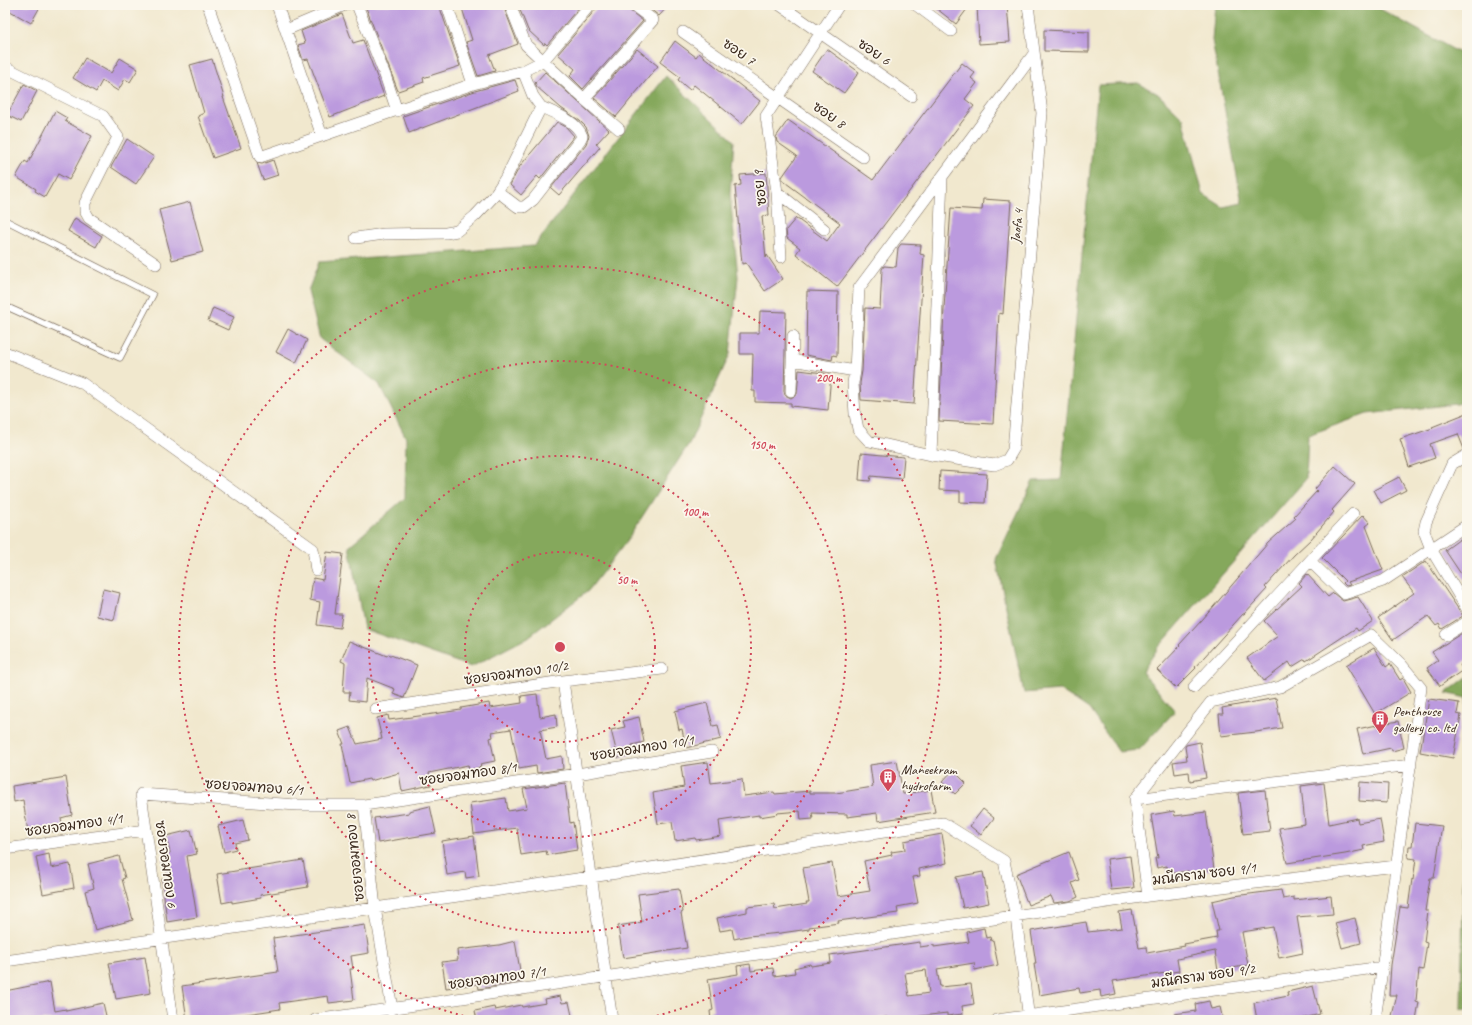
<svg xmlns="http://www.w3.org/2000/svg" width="1472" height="1025" viewBox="0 0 1472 1025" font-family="Caveat,'Playpen Sans Thai',sans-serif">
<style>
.forest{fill:#85a85c;stroke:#60693d}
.building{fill:#bb9ade;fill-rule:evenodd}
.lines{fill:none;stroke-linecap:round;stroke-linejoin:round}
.service-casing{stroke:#7b6c5c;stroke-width:7}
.minor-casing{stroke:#7b6c5c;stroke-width:12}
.service{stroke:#fff;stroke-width:5.5}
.minor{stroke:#fff;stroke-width:11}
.ring{fill:none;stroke:#d1495b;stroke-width:2;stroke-dasharray:2 4}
.labels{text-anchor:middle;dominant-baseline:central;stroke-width:3.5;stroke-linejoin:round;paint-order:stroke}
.street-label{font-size:14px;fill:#3b2a1e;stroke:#fbf7ec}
.poi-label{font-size:14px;fill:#3b2a1e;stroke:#fbf7ec;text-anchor:start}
.centre{fill:#d1495b;stroke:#fbf7ec;stroke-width:2}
.ring-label{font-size:12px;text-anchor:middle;font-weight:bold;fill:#d1495b;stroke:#fbf7ec;stroke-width:3.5;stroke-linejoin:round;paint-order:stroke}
</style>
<rect width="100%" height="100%" fill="#fbf7ec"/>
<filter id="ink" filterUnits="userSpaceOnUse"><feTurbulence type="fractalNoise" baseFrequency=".025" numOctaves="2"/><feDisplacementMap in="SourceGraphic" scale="8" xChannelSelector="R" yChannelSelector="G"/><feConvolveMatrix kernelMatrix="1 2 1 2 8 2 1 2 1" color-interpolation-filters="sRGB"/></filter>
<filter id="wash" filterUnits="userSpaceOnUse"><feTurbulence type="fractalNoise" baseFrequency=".012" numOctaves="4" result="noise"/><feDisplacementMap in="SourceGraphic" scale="16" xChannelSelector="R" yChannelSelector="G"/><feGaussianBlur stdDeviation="0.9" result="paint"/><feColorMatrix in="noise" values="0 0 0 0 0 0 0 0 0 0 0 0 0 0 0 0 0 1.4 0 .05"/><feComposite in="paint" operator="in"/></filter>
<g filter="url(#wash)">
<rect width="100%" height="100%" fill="#f1e8ce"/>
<path class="forest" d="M1215 5H1373L1467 57V401L1457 404 1367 414 1308 435 1306 479 1158 648 1142 672 1175 711 1139 750 1119 752 1089 709 1060 690 1024 693 996 559 1033 481 1061 480 1098 85 1138 83 1158 94 1183 118 1203 194 1223 207 1242 203 1212 40Z
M666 76 734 141 730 194 738 277 730 354 690 442 626 542 588 591 527 638 471 667 364 629 349 546 405 498 406 438 379 384 320 339 308 291 319 262 534 246Z
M1467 677V704L1466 698 1446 693Z
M1467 722V1008L1461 1009 1466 726Z"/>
<g id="blocks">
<path class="building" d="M5 5H41L31 23 5 8Z
M365 5H439L460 66 423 78 424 82 398 91Z
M461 5H503L518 44 489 55 495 71 478 76 466 42 472 40Z
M518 5H581L547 45 545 43 544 45 528 30Z
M597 5H626L629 10 643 21 583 89 570 76 575 69 558 54 595 10Z
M645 5H669L659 16Z
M932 5H970L956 24Z
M977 5H1007L1010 42 979 44Z
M342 14 353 43 363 40 384 96 330 117 308 59 303 60 298 45 305 43 301 31Z
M1044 30 1089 32V52L1044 51Z
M675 41 696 57 699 53 760 101 742 124 694 85 690 90 678 80 680 77 660 62Z
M637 49 658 66 616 117 594 98Z
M827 49 859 72 844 93 812 71Z
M85 58 111 73 120 58 138 69 130 82 125 79 118 91 102 81 96 92 73 78Z
M212 59 224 97H223L241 148 213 158 198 116 204 113 190 65Z
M962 63 975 73 971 78 977 83 965 99 974 106 837 287 796 254 800 248 787 238 786 230 796 218 827 241 840 223 782 180V177L797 156 777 142 776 137 788 120 873 180Z
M545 72 609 130 596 144 600 147 559 195 551 188 586 144 589 136 586 127 580 121 561 108 537 87 535 83Z
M515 80 519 91 409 133 403 116 475 91Z
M24 84 37 91 21 122 7 115Z
M55 111 67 118 65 121 92 136 69 180 58 174 45 197 35 191 36 189 16 177 25 161 28 163Z
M557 122 566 127 574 136 540 179 537 176 521 195 510 185 520 166Z
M127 139 154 157 136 184 111 167Z
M273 160 278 175 263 180 257 163 262 164Z
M766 173 769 215 762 216 766 258 767 255 783 279 765 291 746 263 742 264 735 186 741 185 740 175Z
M983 199 1011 201 1003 314 999 313 993 424 939 421 944 308 951 208 982 210Z
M190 202 203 252 172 260 159 210Z
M75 218 102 236 96 247 68 231Z
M901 244 921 245 920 254 924 255 914 404 861 400 860 383 862 371 865 308 880 309 882 269 884 266 896 267 898 248Z
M807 291 838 292 837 356 833 355 832 360 806 355Z
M213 308 234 317 228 330 208 321Z
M760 311 786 312 784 391 785 395 791 398 797 394 799 370 831 374 828 410 791 406V403L755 402V391H752L753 354H740V333H759Z
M288 329 307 340 296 363 276 352Z
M1467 413V448L1464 449 1458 434 1430 444 1435 458 1409 467 1400 439 1433 428 1432 427Z
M861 453 904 457 902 479 871 476 870 481 859 480Z
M1335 466 1355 484 1332 510 1334 512 1311 539 1294 555 1265 587 1267 589 1244 614H1243L1195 667 1196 668 1176 688 1157 670 1180 646 1179 645 1202 620 1268 543 1296 518 1294 516 1317 491 1315 489Z
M940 471 987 474 985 503 960 502V491L939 490Z
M1399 477 1406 490 1381 503 1374 490Z
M1363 515 1370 523 1366 526 1383 570 1348 582 1350 585 1346 586 1343 583 1345 581 1322 558Z
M1467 534V583L1445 550Z
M327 552 343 554 335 614H342L340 628 317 625 320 602 310 600 313 578 323 580Z
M1426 561 1463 616 1442 629 1439 624 1436 626 1428 616 1393 640 1378 618 1414 593 1402 577Z
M1307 574 1328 597 1333 593 1343 601 1358 597 1373 621 1358 631 1356 628 1306 661 1305 659 1292 667 1289 662 1264 681 1247 658 1278 636 1264 621 1302 586 1299 583Z
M103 589 120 593 114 620 97 616Z
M1467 630V660L1460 665 1463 670 1440 686 1427 668 1438 660 1432 652Z
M349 641 387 656 388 654 417 665 404 698 393 694 395 689 367 678 365 702 349 700 350 692H343L345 663 341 661Z
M1374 648 1386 667 1390 664 1400 680 1403 678 1411 692 1375 714 1346 665Z
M537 694 540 717 556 714 557 727 540 730 546 759 562 756 563 769 537 773 536 766 519 769 511 729 492 732 493 737 490 738 495 761 480 764 481 767 469 770 468 765 429 773 431 785 402 791 399 773 370 781 369 779 350 783 342 744H344L339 731 350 727 357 744 382 739 377 718 388 715 389 720 419 716 461 710V708L489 703 490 708 522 703 521 696Z
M1276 698 1282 728 1256 732 1221 736 1219 714H1223L1222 708Z
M1429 699 1459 703 1457 714 1461 715 1453 758 1420 752Z
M707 703 713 726 718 725 721 739 686 748 682 729 679 730 675 711Z
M639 717 644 742 632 745 634 754 618 758 611 730 625 727 623 721Z
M1398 721 1404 748 1392 751 1391 748 1363 754 1357 729Z
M1200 742 1206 778 1190 781 1189 772 1175 774 1173 762 1187 760 1185 747 1186 745Z
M897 761 903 794 931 790 935 812 878 821 877 813 847 817V814L812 813 813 819 801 820 800 811 777 813 778 814 759 817V815L719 821 721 836 696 840 695 838 675 841 672 822 658 824 653 793 684 787 681 766 708 762 711 783 742 779 744 796 774 792 775 794 810 791V793H836L873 787 870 765Z
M953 770 966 783 955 794 942 782Z
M66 777 72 815 61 818 63 830 52 832V828L28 832 23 800 14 802 12 786Z
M1360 782 1388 784 1387 803 1359 801Z
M565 783 570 823 573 822 577 850 547 855 546 851 521 855 517 828 474 834 470 803 506 798 508 811 527 808 523 789Z
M1324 783 1329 824 1357 818 1358 823 1380 819 1384 842 1363 846 1364 850 1345 854 1287 863 1279 828 1305 824 1301 786Z
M1265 790 1270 831 1243 834 1238 793Z
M430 806 436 833 378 843 374 818 409 813V811Z
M983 809 994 818 981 835 970 826Z
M1174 811 1175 816 1206 812 1214 869 1189 873 1188 871 1168 874 1167 866 1157 868 1155 858H1158L1151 815Z
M243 820 248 840 235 843 236 849 224 852 218 826Z
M1415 823 1442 826 1434 878H1430L1425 911H1428L1424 942 1427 943 1423 970 1419 969 1416 1001 1419 1002 1416 1020H1391L1397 995H1389L1391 965 1400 907 1408 908 1412 879 1413 880 1416 859 1408 858 1409 846H1412Z
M191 830 197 854 187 856 197 917 167 922 162 879 168 878 162 855 170 853 166 836Z
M942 834 947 863 919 869 920 876 913 877 918 903 897 907 898 913 838 921 839 923 809 927V929L781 933 748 936 734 939 732 929 720 931 717 918 747 912V907L774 904 775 909 807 904 806 902H809L803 868 832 863 838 896 870 891 864 861 892 855 891 852 905 850 904 841Z
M474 836 479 876 466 878 465 872 447 875 442 841Z
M1069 852 1079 880 1072 883 1078 897 1070 901 1054 903 1051 896 1028 905 1016 874Z
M49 854 51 868 70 864 74 888 43 894 36 857Z
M119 856 125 878 122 879 133 920 95 930 85 891 94 888 88 864Z
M1130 856 1134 888 1111 890 1107 859Z
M303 860 308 887 260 895 261 898 232 903V901L222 903 217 874Z
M983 872 989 903 963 908 956 877Z
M679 889 683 912 681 913 687 948 623 958 618 926 642 922 638 894Z
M1281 890 1283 899 1294 897V900L1331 896 1333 914 1297 917 1303 953 1279 958 1273 927 1242 932 1248 965 1218 971 1215 951 1177 959 1179 971 1113 981 1116 994 1101 997 1100 990 1080 993 1079 988 1039 995 1034 964H1036L1031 931 1086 922 1088 932 1122 928 1119 912 1132 910 1139 948 1146 947 1147 953 1185 946 1184 944 1217 938 1216 931H1219L1212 901 1234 896Z
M1355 918 1361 943 1342 948 1335 923Z
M365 925 369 953 351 956 353 969H350L354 1000 329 1003 328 996 279 1003 280 1009 208 1020H187L182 986 278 972 273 938Z
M984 928 986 938 990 937 991 941 993 940 998 965 975 970 974 963 937 969 940 987 971 984 974 1004 962 1006 963 1014 947 1016V1013L913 1017V1020H888L887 1017 864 1020H711L710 1011 713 1010 708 979 738 974 737 966 750 964 751 971 773 968 774 976 795 973 794 968 810 964 811 966 831 963 830 955 920 942V947L934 945V947L969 942 967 932ZM926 970 929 993 909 996 905 973Z
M515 941 522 982 479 989 478 984 446 988 442 962 458 960 457 950 499 945Z
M145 957 151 993 116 999 109 963Z
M50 982 55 1011 66 1009V1011L103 1003 107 1020H5V991Z
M1313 986 1320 1014 1297 1020H1257L1254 1003 1288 996 1287 992Z
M560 996 562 1003 569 1002 573 1020H477L475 1011 494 1007 495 1010 521 1005 522 1007 546 1003 545 999Z
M1209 1001 1211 1009 1220 1007 1223 1020H1175L1174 1014 1196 1011 1195 1004Z"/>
</g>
</g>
<g filter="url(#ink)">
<use href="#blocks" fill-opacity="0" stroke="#7b6c5c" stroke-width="1"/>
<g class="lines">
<g class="service-casing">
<path id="service" d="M5 220 153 295 120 358 5 306"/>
</g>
<g class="minor-casing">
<path id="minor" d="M208 5 260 157 473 84 523 71 543 61 590 5
M277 5 322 136
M357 5 385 75 397 111
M447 5 473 84
M510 5 526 45 584 99 619 129
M780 5 911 96
M916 5 951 31
M1028 5 1042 113 1013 450 1007 460 994 465 931 455 869 441 858 429 855 414 853 383 855 371 859 288 1033 55
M286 30 345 5
M683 32 863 157
M5 67 103 116 118 137 85 203V211L89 218 156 264
M584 99 653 20 633 5
M497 191 518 207H524L533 200 580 140 582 136C577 121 554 113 541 107
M777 192 824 229
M356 238 384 234 446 233 457 231 475 216 494 196 508 174 541 107 533 96 523 71
M781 257 777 192 766 116 839 5
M5 352 82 383 313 549 316 570
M792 360 855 371
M791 391 793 336
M931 455 942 177
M1467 455 1452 464 1426 522 1424 531 1431 549 1467 609
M1310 561 1344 594 1383 581 1467 525
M1446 635 1467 622
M563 681 612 1020
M1194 687 1353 514
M375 709 563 681 662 669
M1135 799 1411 765
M364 805 375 908 394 1020
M5 849 146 830
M1148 896 1135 799 1211 702 1280 687 1371 635 1401 664 1421 688 1375 1020
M5 961 591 877 943 823 1004 861 1016 917 1029 1020
M173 1020 141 794 297 805H364L577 774 712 752
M315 1020 1148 896 1396 866
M997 1020 1382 967"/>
</g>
<use href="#service" class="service"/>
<use href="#minor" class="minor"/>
</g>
</g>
<g class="ring">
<circle cx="560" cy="647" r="95"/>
<circle cx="560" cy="647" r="191"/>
<circle cx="560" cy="647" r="286"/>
<path d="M481 1020A381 381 0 1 1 639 1020"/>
</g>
<defs>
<g id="building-pin" transform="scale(0.9)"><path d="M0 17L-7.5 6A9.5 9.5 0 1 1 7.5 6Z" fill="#d1495b" stroke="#fbf7ec"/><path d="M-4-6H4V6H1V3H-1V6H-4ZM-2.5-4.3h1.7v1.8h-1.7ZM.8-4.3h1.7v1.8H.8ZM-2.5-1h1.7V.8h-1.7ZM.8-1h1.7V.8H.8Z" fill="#fff"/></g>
</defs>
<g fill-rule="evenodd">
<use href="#building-pin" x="1380" y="719"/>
<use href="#building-pin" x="888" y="777"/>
</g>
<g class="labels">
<g class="street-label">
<text transform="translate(739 52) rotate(35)">ซอย 7</text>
<text transform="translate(874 52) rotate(34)">ซอย 6</text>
<text transform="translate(829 115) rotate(35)">ซอย 8</text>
<text transform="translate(760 188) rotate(-96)">ซอย 9</text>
<text transform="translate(1017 226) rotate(-85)">Jaofa 4</text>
<text transform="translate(516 673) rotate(-8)">ซอยจอมทอง 10/2</text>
<text transform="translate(642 748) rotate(-9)">ซอยจอมทอง 10/1</text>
<text transform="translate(468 774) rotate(-8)">ซอยจอมทอง 8/1</text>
<text transform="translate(254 787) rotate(4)">ซอยจอมทอง 6/1</text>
<text transform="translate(74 825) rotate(-8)">ซอยจอมทอง 4/1</text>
<text transform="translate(355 858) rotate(-96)">ซอยจอมทอง 8</text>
<text transform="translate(166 864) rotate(82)">ซอยจอมทอง 6</text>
<text transform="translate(1204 874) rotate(-7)">มณีคราม ซอย 9/1</text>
<text transform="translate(1203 976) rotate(-8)">มณีคราม ซอย 9/2</text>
<text transform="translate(497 978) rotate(-8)">ซอยจอมทอง 7/1</text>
</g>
<g class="poi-label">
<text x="1393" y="711">Penthouse<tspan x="1393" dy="16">gallery co. ltd</tspan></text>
<text x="901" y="769">Maneekram<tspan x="901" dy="16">hydrofarm</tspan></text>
</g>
</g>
<circle cx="560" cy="647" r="6" class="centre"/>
<g class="ring-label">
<text x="829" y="382">200 m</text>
<text x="762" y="449">150 m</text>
<text x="695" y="516">100 m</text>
<text x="627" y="584">50 m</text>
</g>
<rect width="1472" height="1025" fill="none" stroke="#fbf7ec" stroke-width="20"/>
</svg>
